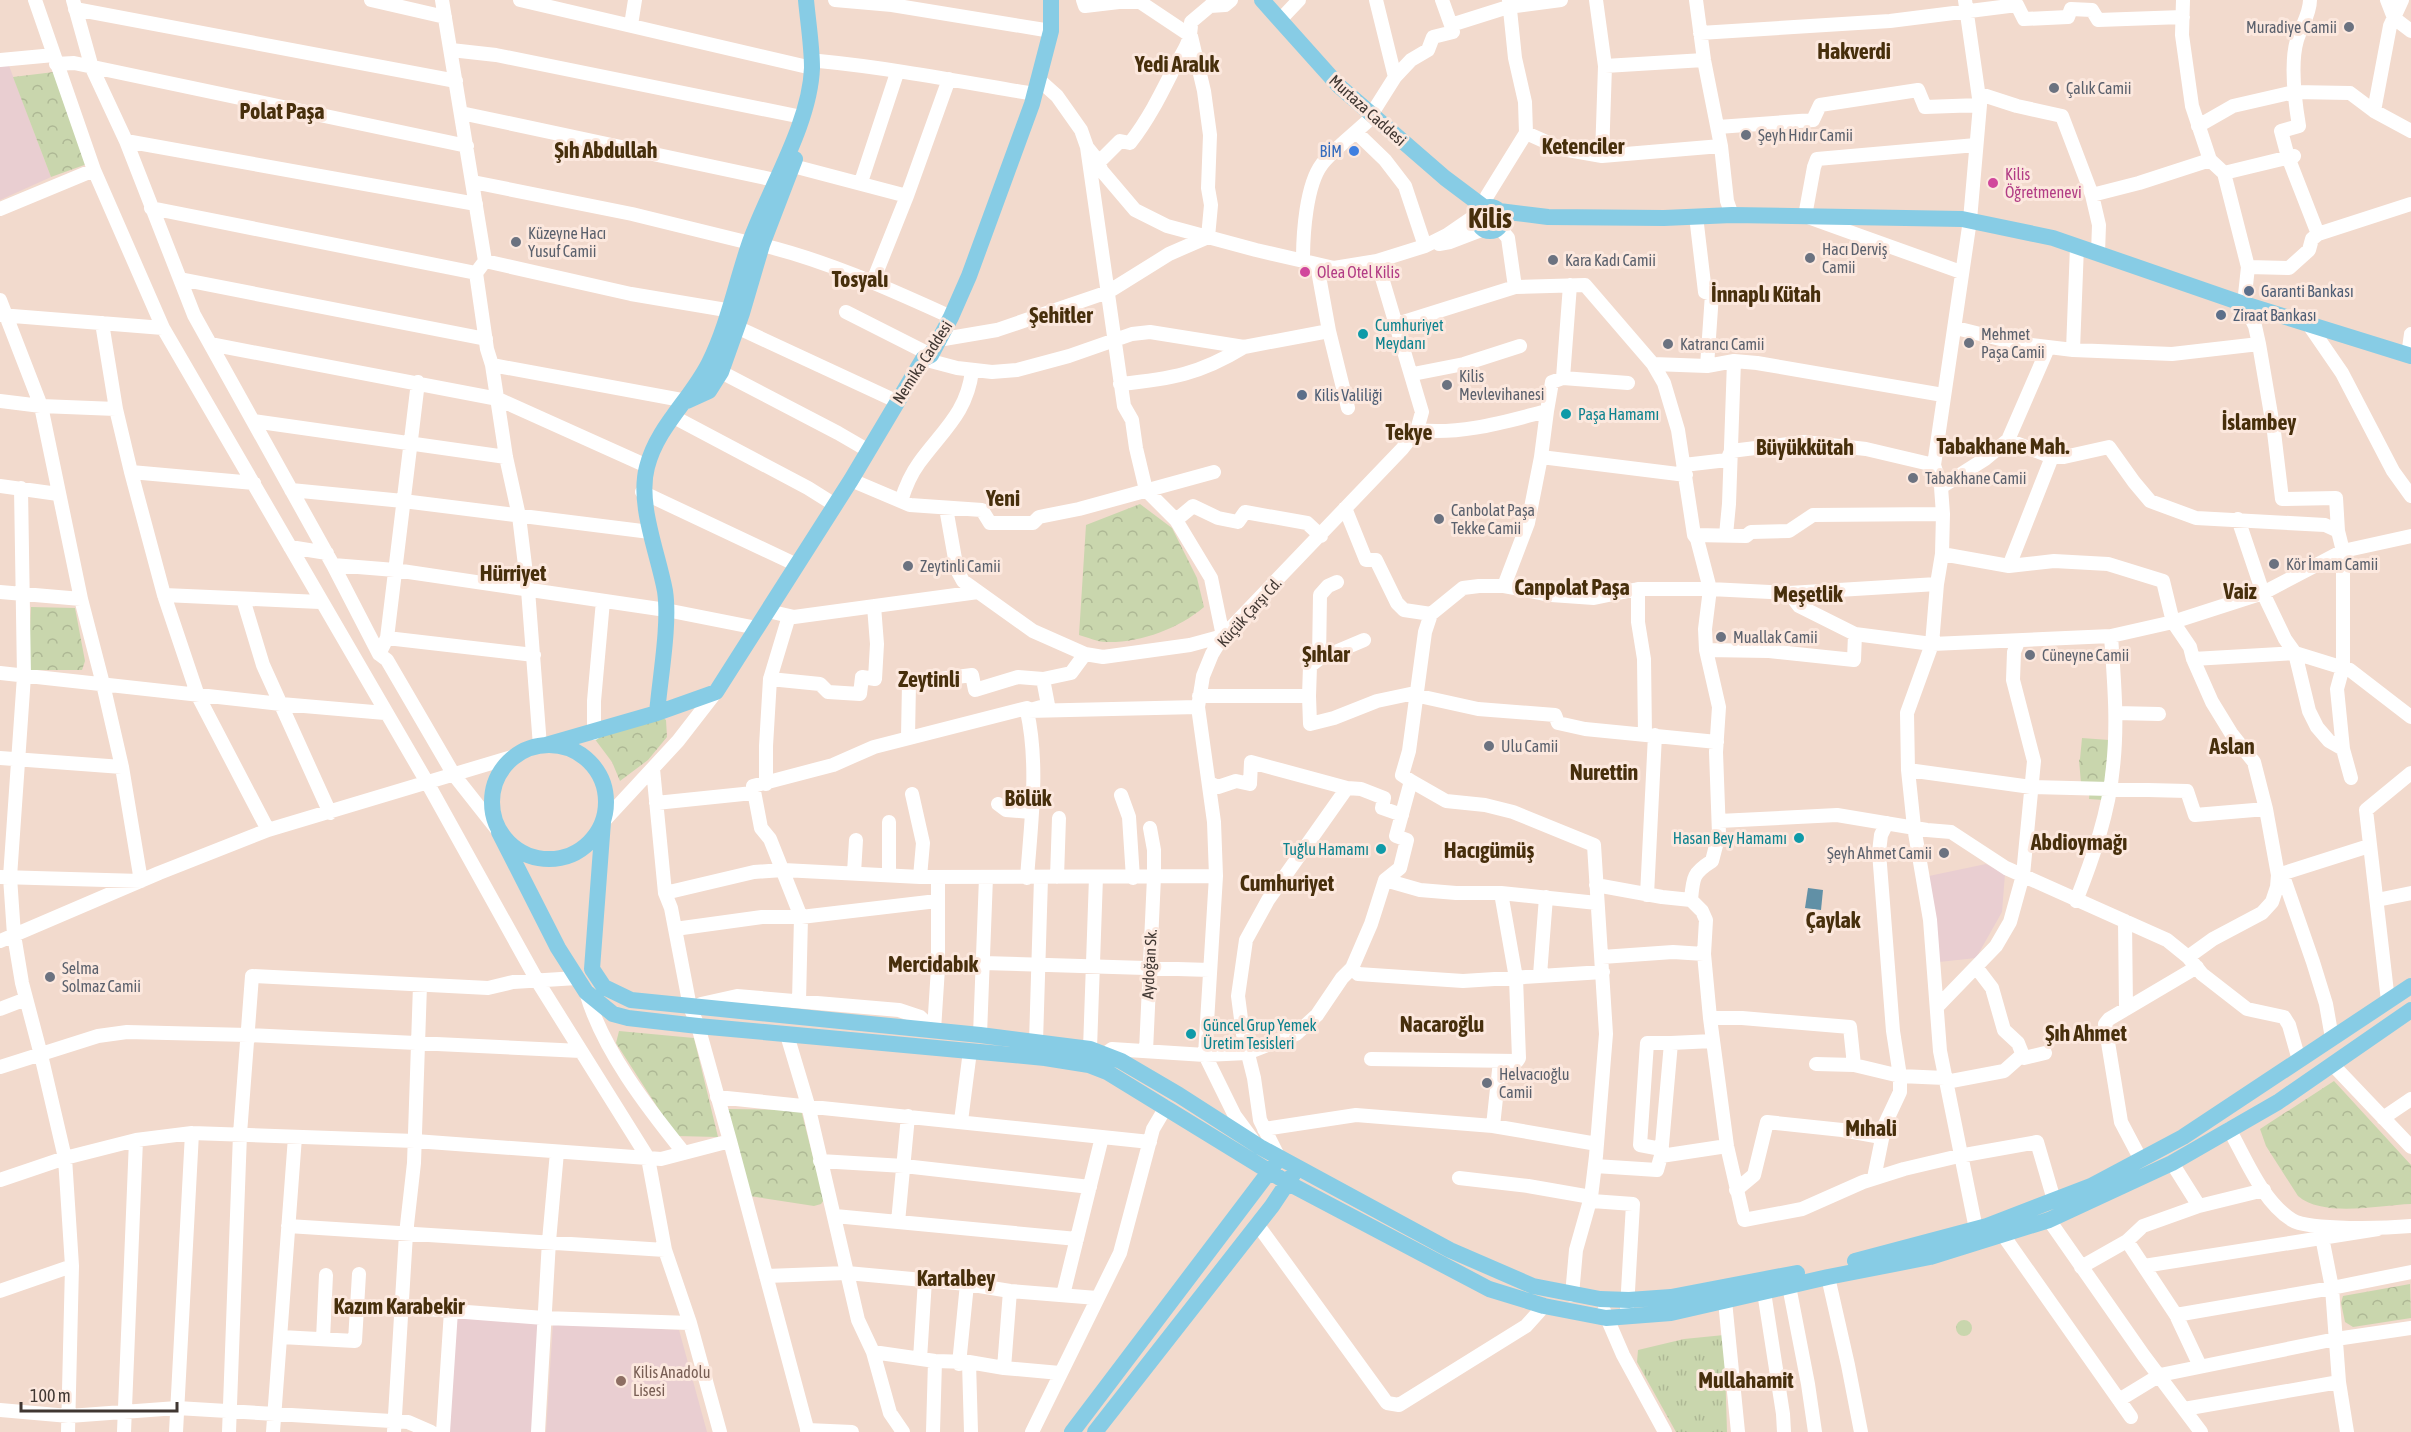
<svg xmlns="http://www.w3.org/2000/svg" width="2411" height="1432" viewBox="0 0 2411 1432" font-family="'Asap Condensed',sans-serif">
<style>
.education{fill:#e9ced1}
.grass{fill:url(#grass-tufts)}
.forest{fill:url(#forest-crowns)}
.water{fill:#6190a6}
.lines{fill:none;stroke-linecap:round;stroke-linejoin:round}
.minor{stroke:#fff;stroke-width:14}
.major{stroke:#87cce5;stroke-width:16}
.worship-dot{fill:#6b7280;stroke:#fce8de;stroke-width:2}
.shop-dot{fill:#3f7fe0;stroke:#fce8de;stroke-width:2}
.hotel-dot{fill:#d1479c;stroke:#fce8de;stroke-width:2}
.service-dot{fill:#5c6f8a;stroke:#fce8de;stroke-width:2}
.culture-dot{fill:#0f9aa8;stroke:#fce8de;stroke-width:2}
.education-dot{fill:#8d6e63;stroke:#fce8de;stroke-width:2}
.labels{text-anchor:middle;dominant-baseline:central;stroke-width:6;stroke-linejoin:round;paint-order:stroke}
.worship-label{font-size:16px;fill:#5b616d;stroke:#fce8de;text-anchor:start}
.street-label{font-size:16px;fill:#403732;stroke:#fce8de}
.shop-label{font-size:16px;fill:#366cbe;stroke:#fce8de;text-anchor:end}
.hotel-label{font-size:16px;fill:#b23c85;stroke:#fce8de;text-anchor:start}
.service-label{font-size:16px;fill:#4e5e75;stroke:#fce8de;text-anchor:start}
.culture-label{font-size:16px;fill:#0d838f;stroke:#fce8de;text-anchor:start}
.education-label{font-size:16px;fill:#785e54;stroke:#fce8de;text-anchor:start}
.district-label{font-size:22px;font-weight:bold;fill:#472f0c;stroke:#fce8de}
.town-label{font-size:28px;font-weight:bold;fill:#472f0c;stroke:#fce8de}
</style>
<defs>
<pattern id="grass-tufts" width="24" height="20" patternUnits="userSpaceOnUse" patternTransform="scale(1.5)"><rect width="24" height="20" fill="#c9d6ad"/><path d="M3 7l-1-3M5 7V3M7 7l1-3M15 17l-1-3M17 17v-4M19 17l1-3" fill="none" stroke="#aeb895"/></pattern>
<pattern id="forest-crowns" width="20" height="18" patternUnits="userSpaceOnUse" patternTransform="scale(1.5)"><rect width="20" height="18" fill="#c9d6ad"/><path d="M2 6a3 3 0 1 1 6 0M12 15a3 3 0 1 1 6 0" fill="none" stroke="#aeb895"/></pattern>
</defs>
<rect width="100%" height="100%" fill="#f2dacd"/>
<path class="education" d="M8 63 51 177 0 200V64Z
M1986 864 2005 874 2002 912 1976 958 1939 962 1929 876Z
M456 1318 539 1323 532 1432H449Z
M553 1323 679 1330 707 1432H546Z"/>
<path class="grass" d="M1956 1328a8 8 0 1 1 16 0a8 8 0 1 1-16 0Z
M1724 1335 1727 1432H1676L1637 1362 1638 1350 1684 1339Z"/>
<path class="forest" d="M54 72 87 164 51 177 13 77Z
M1140 504 1172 528 1197 578 1204 607C1178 629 1140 643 1106 642 1097 642 1087 637 1079 635L1086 525Z
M31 607 75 608 85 661 82 670H28Z
M662 717 666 720 667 737 648 760 620 781 612 762 594 738Z
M2082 738 2109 740 2103 800 2089 799 2090 787 2081 783 2079 760 2080 759Z
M619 1031 694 1038 718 1137 676 1136 616 1043Z
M2334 1081 2411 1165V1204C2380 1205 2324 1218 2298 1196L2266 1146 2260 1129Z
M728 1109 801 1110 824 1200 821 1204 814 1206 750 1196Z
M2410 1284 2411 1318 2353 1327 2345 1322 2341 1303 2343 1296Z"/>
<path class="water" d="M1808 888 1823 890 1821 910 1805 908Z"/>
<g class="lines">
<path class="minor" d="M35 0 94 170 163 328 428 784 538 982 648 1158 665 1250 690 1323 720 1432
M73 0 92 68 126 141 194 315 333 565 379 654 387 660 454 775 499 832
M371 0 445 17
M442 0 485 261 476 273 487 349 492 365 506 457 519 516 528 590 540 746
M520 0 812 68
M835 0 892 5 1051 31
M1083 0 1085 6 1119 2H1140L1142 0
M1376 0 1395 77
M1442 0 1451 25
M1596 0 1605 66 1602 156
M1696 0 1704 60 1721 146 1727 201 1732 215
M1965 0 1980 105 1970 220 1934 465 1941 487 1943 514 1942 554 1937 584 1932 644 1907 713 1908 770 1914 827 1930 920 1940 1051 1976 1229
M2183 0 2182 35 2192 106 2210 160 2224 173 2248 267 2244 304 2255 326 2259 344 2274 432 2282 499 2336 498 2338 531
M2310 0C2310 14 2301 27 2297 40 2290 64 2295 102 2299 126L2281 131 2288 157 2318 234
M2387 0 2394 18 2411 31
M75 9 456 81
M1280 20 1299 0
M631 25 635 0
M1700 33 1890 21 2017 5 2024 19 2068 17 2071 9 2092 10 2098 20 2183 17
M451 50 496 55 802 117
M0 60 54 55
M819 61C891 68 963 82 1034 94
M56 64 74 63 467 146
M1605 66 1704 60
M1038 79 1057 96 1081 130 1087 147 1099 162 1101 170 1135 210 1167 226 1256 250 1334 268 1377 261 1425 246 1447 235 1479 213
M1980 94 2017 106 2062 116 2092 195 2099 225 2098 253
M2374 111 2390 26 2402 0
M461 113 775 180
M1371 115 1395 77 1411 60 1428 50 1433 37 1453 32 1451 25 1508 7 1561 0
M2198 126 2233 106 2294 92 2350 93 2374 111 2411 131
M1718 127 1813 120 1820 105 1918 90 1925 107 1980 105
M1356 132 1385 160 1405 186 1425 246
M1526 133 1562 149 1602 156 1721 146
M126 141 476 204
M1099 162 1120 141 1130 143C1148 120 1160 96 1173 70 1183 50 1191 45 1191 22L1210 6 1225 5 1231 0
M793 166 907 196
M2224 173 2294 156
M473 182 632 214 750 243
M861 182 897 73
M2092 195 2139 183 2210 160
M151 208 476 273
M1485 208 1487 196 1526 133 1525 102 1515 58 1509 0
M0 209 94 170
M1696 216 1705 292 1712 294 1707 366
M1499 227 1508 238 1515 287 1585 285 1653 364 1664 383 1678 430 1694 535 1697 539 1710 589 1705 629 1706 650 1719 707 1716 752 1719 834 1712 861C1693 873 1693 877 1691 900L1702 911 1706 920 1704 954 1710 1018 1727 1146 1744 1220 1802 1209 1863 1182 1904 1169 1959 1156 2037 1142 2054 1200
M1439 244 1450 242 1484 229
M762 245C828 261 889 289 951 317
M1303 260C1303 234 1306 185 1322 164 1336 147 1357 132 1373 116
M485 261 631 294 738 312
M1317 265 1329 331 1348 408
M2248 267 2289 268 2309 250 2312 239 2318 234 2411 204
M1961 272 1805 216 1814 167 1817 159 1976 145
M180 279 486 339
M873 281 907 196 949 79
M0 300 41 406 81 599 103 684 122 767 141 881 0 877
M846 312 931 355
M0 315 163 328
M102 323 116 409 131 472
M730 324 896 401
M1397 324 1515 287
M2309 325 2342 373 2393 471 2411 496
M1956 328 2016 343 2073 350 2172 354 2259 344
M938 340 997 330 1108 292 1169 254 1208 237 1211 205 1208 188 1210 135 1204 91 1191 36 1140 2
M210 344 498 399 647 466
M2073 350 2077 246
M2408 355 2411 334
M923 359 957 368 992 372 1017 370 1069 356 1132 334 1150 332 1244 347 1329 331
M1653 364 1707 366 1734 361 1757 363 1943 395
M492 365 687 401
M721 372 838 433 869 451
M1413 374 1464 364 1520 346
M1563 378 1628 383
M1120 384C1171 379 1200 374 1244 347
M0 401 41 406 116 409
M1547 411 1552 382 1563 378 1570 285
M672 416 808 488 835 505
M253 421 506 457
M1417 430C1461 435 1504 422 1547 411L1541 457 1686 475
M2008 440 2052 457H2064L2109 447 2134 482 2150 501 2196 518 2325 525 2338 531 2343 551V667L2337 689 2343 749 2351 778
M1684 465 1727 460 1731 451 1804 442 1866 449 1934 465
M851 480 910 505 982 510 990 523H1033L1039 517 1079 509 1214 472
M254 483 131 472 164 595 198 696 268 830
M0 486 58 494
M1941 487 1985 459 2008 440 2048 348
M21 488 24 676 10 877 14 935 22 983 41 1055 65 1158 72 1266 68 1432
M291 490 403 501 650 532
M642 492 797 565
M901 501C905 488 911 474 919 463 942 431 967 413 972 371
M946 508 957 570 963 581 1033 631 1085 654 1103 657 1190 645 1223 636 1211 578 1176 520 1146 490 1136 448 1132 420 1124 406 1087 147
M1345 508 1366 560H1376L1397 603 1404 610 1431 614
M2238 519 2263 593 2285 639 2295 653 2309 711 2317 727 2329 741 2343 749
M1176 520 1193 506 1218 518 1238 522 1245 512 1307 523 1321 536
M1694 535 1746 536 1751 532 1789 531 1813 515 1943 514
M1726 535 1729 504 1734 361
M290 547 327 553
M1942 554 2009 566 2054 561 2108 564 2163 581 2173 622 2190 647 2193 659 2212 702 2231 733 2254 762 2266 809 2278 875 2277 887 2272 902 2262 913 2213 939 2188 957
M333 565 395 570 666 610 757 628
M2009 566 2052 457
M1504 586 1528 523 1541 457
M1638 589V622L1644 659 1645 735
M0 592 81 599
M1789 593 1937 584
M164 595 320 602
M243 599 263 665 330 813
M768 611 794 617 978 592
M387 638 534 655
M1706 650 1769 651 1854 660 1855 634
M379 654 387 638 418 382
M1319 659 1320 595 1328 586 1337 582
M2193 659 2295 653 2350 670 2411 717
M0 673 281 704 385 713
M770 679 820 684 828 692 860 694 862 677 875 679 877 644 874 606
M1199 696H1309L1310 666 1319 659 1364 640
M1309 696 1310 724 1334 718 1377 701 1410 694 1478 709 1555 715 1558 723 1585 729 1717 742
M2116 713 2159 714
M594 733V701L603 601
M908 737 909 683 972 675 975 690 1018 677 1043 679 1071 673 1085 654
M0 758 122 767
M653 769 665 893 671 908 690 1007 698 1026 730 1141 808 1432
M1908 770 2031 787 2187 791 2195 815 2266 809
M1411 781 1446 801 1485 805 1513 812 1594 845 1606 1034 1596 1156 1591 1197 1576 1250 1572 1295
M1209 783 1218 787 1236 781 1250 784 1251 762 1347 788 1361 789 1384 798 1382 808 1402 815
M766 784V746L770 679 789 616
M912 794 923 843 920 877
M1121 795 1129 817 1133 878
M656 803 753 793
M998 804 1006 810 1031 812
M1719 821 1837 815 1927 830 1951 832 2006 868 2167 940 2188 957 2202 974 2247 1009 2284 1017 2289 1025 2299 1060
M603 822 678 741 716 692
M854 873 856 840
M2282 873 2313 962 2326 1004 2332 1038
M889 875V822
M2278 875 2369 846
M1057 877 1059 818
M1027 878C1031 823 1039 765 1027 711L1048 705 1043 679
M1385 880 1420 890 1456 893H1501L1597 903
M1596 885 1662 897 1691 900
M665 893 754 872 783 870 920 877 1216 876
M1647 895 1655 735
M2377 900 2411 893
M2076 901C2093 858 2109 812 2113 767 2118 723 2114 680 2111 636
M2125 921 2126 1009
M675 929 762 917H801L937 901
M0 941 159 873 268 830 515 756
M1602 957 1673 952 1704 954
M1976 967 1992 988 2004 1030 2018 1043 2024 1058 2045 1053
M938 968 983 963 1210 970
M1352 968 1358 974 1463 981 1603 972
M1540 975 1546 897
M586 992C602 1049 647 1107 684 1153
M799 1001 801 917 770 839 761 828 753 786 833 765 874 747 1027 708V711L1198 707
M2388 1001 2366 810 2411 773
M701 1004 737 996 899 1010 920 1017 934 1030
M1937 1007 1996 946 2010 922 2023 875 2034 761 2013 680 2014 652 2018 642
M0 1009 26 999
M1710 1018H1742L1850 1027 1854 1065
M934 1030 938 968V877
M787 1035 808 1105 858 1320 873 1352 890 1413 903 1432
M980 1035 986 877
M1036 1042 1041 878
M1090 1049 1096 877
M1146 1051 1154 877V850L1150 828
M1105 1054 1112 1049 1205 1055 1247 1053 1296 1034 1317 1015 1342 978 1352 968 1371 924 1385 880 1400 868 1407 840 1396 836 1411 781 1402 775 1409 751 1425 632 1431 614 1463 588 1479 586H1504L1551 595 1594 598 1638 589H1710L1789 593 1799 606 1855 634 1932 644 2111 636 2173 622 2263 593 2343 551 2411 536
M1371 1059 1517 1061 1519 1058 1516 978 1501 893
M1816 1064 1854 1065 1900 1076 1893 1031 1879 852 1881 835 1887 823
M2332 1064 2411 1147
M0 1067 98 1036 127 1032 248 1035 581 1051
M1946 1082 2004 1071 2022 1055
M717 1097 1150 1142
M2383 1118 2411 1099
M961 1121 970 1051
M1493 1126 1500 1061
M1264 1129 1356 1115 1493 1126 1597 1144
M2229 1129C2246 1159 2262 1201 2292 1220 2310 1231 2388 1228 2411 1226
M1252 1139 1235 1116 1205 1055 1216 876 1214 822 1198 707 1203 676 1212 654 1223 636 1402 449 1417 430 1422 412 1377 261
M1661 1149 1640 1145 1647 1043H1671
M1661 1156 1727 1146
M1279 1158 1260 1120 1254 1078 1243 1034 1238 996 1246 940 1268 900 1347 788
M2140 1158 2121 1122 2105 1024 2109 1019 2197 967
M820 1161 904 1166 1090 1187
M2172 1163 2199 1206
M1595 1166 1657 1170 1661 1156 1671 1043 1713 1041
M1459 1178 1528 1186 1591 1197 1592 1201 1633 1204 1627 1308
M1874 1178 1885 1124 1900 1092V1076L1945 1078
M0 1180 65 1158 136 1140 192 1133 415 1141 661 1159 730 1141
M1736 1190 1754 1175 1767 1122 1842 1130 1881 1137
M835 1216 1077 1239
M2049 1220 2144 1356 2201 1432
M898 1222 908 1116
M1257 1224 1387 1403 1399 1405 1526 1326 1544 1306
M288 1226 665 1250
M2321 1232 2332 1288 2339 1382 2347 1432
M2003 1235 2131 1417
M2127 1241 2176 1315 2200 1366
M2144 1266 2378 1229
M2081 1267 2127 1241 2143 1226 2199 1206 2264 1190
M766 1276 847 1273 967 1284 1010 1291 1097 1298
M1828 1277 1848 1365 1861 1432
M1789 1286 1808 1384 1815 1432
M0 1291 72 1266
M1764 1292 1783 1414 1784 1432
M1063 1295 1102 1137
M1725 1301 1738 1432
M401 1307 544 1318 690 1323
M1604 1311 1623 1355 1665 1432
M2176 1315 2332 1288 2411 1272
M281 1337 355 1341 359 1274
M323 1339 326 1275
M873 1352 935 1361 969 1362 1004 1368 1060 1373
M920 1359 925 1280
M969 1362 971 1432
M959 1364 967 1284
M1004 1368 1010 1291
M2119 1400 2160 1375 2336 1339 2411 1328
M2184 1409 2339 1382
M0 1410 69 1416 177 1408 408 1422 431 1432
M807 1430 852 1432
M124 1432 136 1140
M176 1432 192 1133
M229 1432 240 1134 252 976 488 988 513 982 577 978
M273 1432 295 1137
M394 1432 406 1234 414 1163 420 985
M443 1432 451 1311
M538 1432 549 1241 557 1152
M933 1432 935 1361
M1032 1432 1120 1253 1153 1129 1166 1107"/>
<path class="major" d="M1262 0 1339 86 1445 178 1485 208
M1478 219a12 12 0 1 1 24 0a12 12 0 1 1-24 0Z
M1499 211 1548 217 1664 218 1732 215 1962 219 2053 238 2244 304 2411 356
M687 401 709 391 721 372 742 313 762 245 795 159
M657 713C660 678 670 624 665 591 658 553 637 504 647 467 657 427 691 399 709 363 728 325 736 282 750 242 769 189 810 124 812 68 812 46 808 22 806 0
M546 745 657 713 716 692 851 480 923 359 931 355 951 317 969 276 1032 104 1051 31V0
M492 802a57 57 0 1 1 114 0a57 57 0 1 1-114 0Z
M603 822 592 969 604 987 631 1000 980 1035 1090 1049 1121 1061 1179 1095 1260 1147 1450 1250 1533 1286 1600 1299 1629 1300 1671 1297 1797 1273
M499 832 558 948 586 992 613 1014 628 1018 698 1026 1045 1058 1089 1065 1107 1072 1288 1183 1489 1289 1544 1306 1606 1318 1671 1313 1828 1277 1930 1257 2049 1220 2172 1163 2278 1102 2411 1010
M1855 1261 1987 1226 2091 1186 2183 1137 2411 986
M1072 1432 1275 1164
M1095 1432 1272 1206 1294 1173"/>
</g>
<g class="worship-dot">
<circle cx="2349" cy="27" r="6"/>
<circle cx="2054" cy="88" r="6"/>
<circle cx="1746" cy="135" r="6"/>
<circle cx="516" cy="242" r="6"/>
<circle cx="1810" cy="258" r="6"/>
<circle cx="1553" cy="260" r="6"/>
<circle cx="1969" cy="343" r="6"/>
<circle cx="1668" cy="344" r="6"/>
<circle cx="1447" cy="385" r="6"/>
<circle cx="1913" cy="478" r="6"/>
<circle cx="1439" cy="519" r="6"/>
<circle cx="2274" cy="564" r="6"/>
<circle cx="908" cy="566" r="6"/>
<circle cx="1721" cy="637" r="6"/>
<circle cx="2030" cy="655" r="6"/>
<circle cx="1489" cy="746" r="6"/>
<circle cx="1944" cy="853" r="6"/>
<circle cx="50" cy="977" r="6"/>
<circle cx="1487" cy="1083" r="6"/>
</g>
<circle class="shop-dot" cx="1354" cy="151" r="6"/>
<g class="hotel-dot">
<circle cx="1993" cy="183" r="6"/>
<circle cx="1305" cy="272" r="6"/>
</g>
<g class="service-dot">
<circle cx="2249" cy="291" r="6"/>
<circle cx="2221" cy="315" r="6"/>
<circle cx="1302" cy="395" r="6"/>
</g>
<g class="culture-dot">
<circle cx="1363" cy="334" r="6"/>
<circle cx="1566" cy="414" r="6"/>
<circle cx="1799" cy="838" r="6"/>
<circle cx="1381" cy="849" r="6"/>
<circle cx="1191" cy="1034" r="6"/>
</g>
<circle class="education-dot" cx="621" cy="1381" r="6"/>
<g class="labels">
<g class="worship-label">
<text x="2337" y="27" text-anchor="end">Muradiye Camii</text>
<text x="2066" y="88">Çalık Camii</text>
<text x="1758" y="135">Şeyh Hıdır Camii</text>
<text x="528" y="233">Küzeyne Hacı<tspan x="528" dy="18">Yusuf Camii</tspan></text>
<text x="1822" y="249">Hacı Derviş<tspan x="1822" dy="18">Camii</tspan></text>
<text x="1565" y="260">Kara Kadı Camii</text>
<text x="1981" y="334">Mehmet<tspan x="1981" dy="18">Paşa Camii</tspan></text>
<text x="1680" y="344">Katrancı Camii</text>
<text x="1459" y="376">Kilis<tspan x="1459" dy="18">Mevlevihanesi</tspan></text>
<text x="1925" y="478">Tabakhane Camii</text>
<text x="1451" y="510">Canbolat Paşa<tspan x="1451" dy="18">Tekke Camii</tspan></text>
<text x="2286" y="564">Kör İmam Camii</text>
<text x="920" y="566">Zeytinli Camii</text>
<text x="1733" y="637">Muallak Camii</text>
<text x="2042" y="655">Cüneyne Camii</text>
<text x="1501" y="746">Ulu Camii</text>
<text x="1932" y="853" text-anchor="end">Şeyh Ahmet Camii</text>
<text x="62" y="968">Selma<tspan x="62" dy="18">Solmaz Camii</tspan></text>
<text x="1499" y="1074">Helvacıoğlu<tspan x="1499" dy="18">Camii</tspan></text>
</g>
<g class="street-label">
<text transform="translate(1368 110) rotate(42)">Murtaza Caddesi</text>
<text transform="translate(922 362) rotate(-57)">Nemika Caddesi</text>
<text transform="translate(1249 612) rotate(-48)">Küçük Çarşı Cd.</text>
<text transform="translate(1149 964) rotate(-87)">Aydoğan Sk.</text>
</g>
<g class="shop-label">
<text x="1342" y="151">BİM</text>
</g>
<g class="hotel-label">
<text x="2005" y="174">Kilis<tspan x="2005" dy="18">Öğretmenevi</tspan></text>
<text x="1317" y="272">Olea Otel Kilis</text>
</g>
<g class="service-label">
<text x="2261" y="291">Garanti Bankası</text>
<text x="2233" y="315">Ziraat Bankası</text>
<text x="1314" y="395">Kilis Valiliği</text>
</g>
<g class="culture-label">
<text x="1375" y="325">Cumhuriyet<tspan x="1375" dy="18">Meydanı</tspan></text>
<text x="1578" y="414">Paşa Hamamı</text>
<text x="1787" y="838" text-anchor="end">Hasan Bey Hamamı</text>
<text x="1369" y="849" text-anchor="end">Tuğlu Hamamı</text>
<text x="1203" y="1025">Güncel Grup Yemek<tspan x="1203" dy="18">Üretim Tesisleri</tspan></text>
</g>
<g class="education-label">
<text x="633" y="1372">Kilis Anadolu<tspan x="633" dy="18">Lisesi</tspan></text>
</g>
<g class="district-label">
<text x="1854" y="51">Hakverdi</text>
<text x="1177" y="64">Yedi Aralık</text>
<text x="282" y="111">Polat Paşa</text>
<text x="1583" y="146">Ketenciler</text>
<text x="606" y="150">Şıh Abdullah</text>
<text x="860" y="279">Tosyalı</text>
<text x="1766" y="294">İnnaplı Kütah</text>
<text x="1061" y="315">Şehitler</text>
<text x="2259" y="422">İslambey</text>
<text x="1409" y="432">Tekye</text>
<text x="2003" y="446">Tabakhane Mah.</text>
<text x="1805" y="447">Büyükkütah</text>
<text x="1003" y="498">Yeni</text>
<text x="513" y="573">Hürriyet</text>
<text x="1572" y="587">Canpolat Paşa</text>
<text x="2240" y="591">Vaiz</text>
<text x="1808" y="594">Meşetlik</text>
<text x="1326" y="654">Şıhlar</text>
<text x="929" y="679">Zeytinli</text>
<text x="2232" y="746">Aslan</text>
<text x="1604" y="772">Nurettin</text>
<text x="1028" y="798">Bölük</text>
<text x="2079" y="842">Abdioymağı</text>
<text x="1489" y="850">Hacıgümüş</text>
<text x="1287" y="883">Cumhuriyet</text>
<text x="1833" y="920">Çaylak</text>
<text x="933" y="964">Mercidabık</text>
<text x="1442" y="1024">Nacaroğlu</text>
<text x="2086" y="1033">Şıh Ahmet</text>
<text x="1871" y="1128">Mıhali</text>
<text x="956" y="1278">Kartalbey</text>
<text x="399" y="1306">Kazım Karabekir</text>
<text x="1746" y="1380">Mullahamit</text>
</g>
<g class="town-label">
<text x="1490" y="218">Kilis</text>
</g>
</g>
<path d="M21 1402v9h156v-9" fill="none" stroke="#403732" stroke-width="3"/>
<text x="30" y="1402" font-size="18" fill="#403732" stroke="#fce8de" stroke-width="4.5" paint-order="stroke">100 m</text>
</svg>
